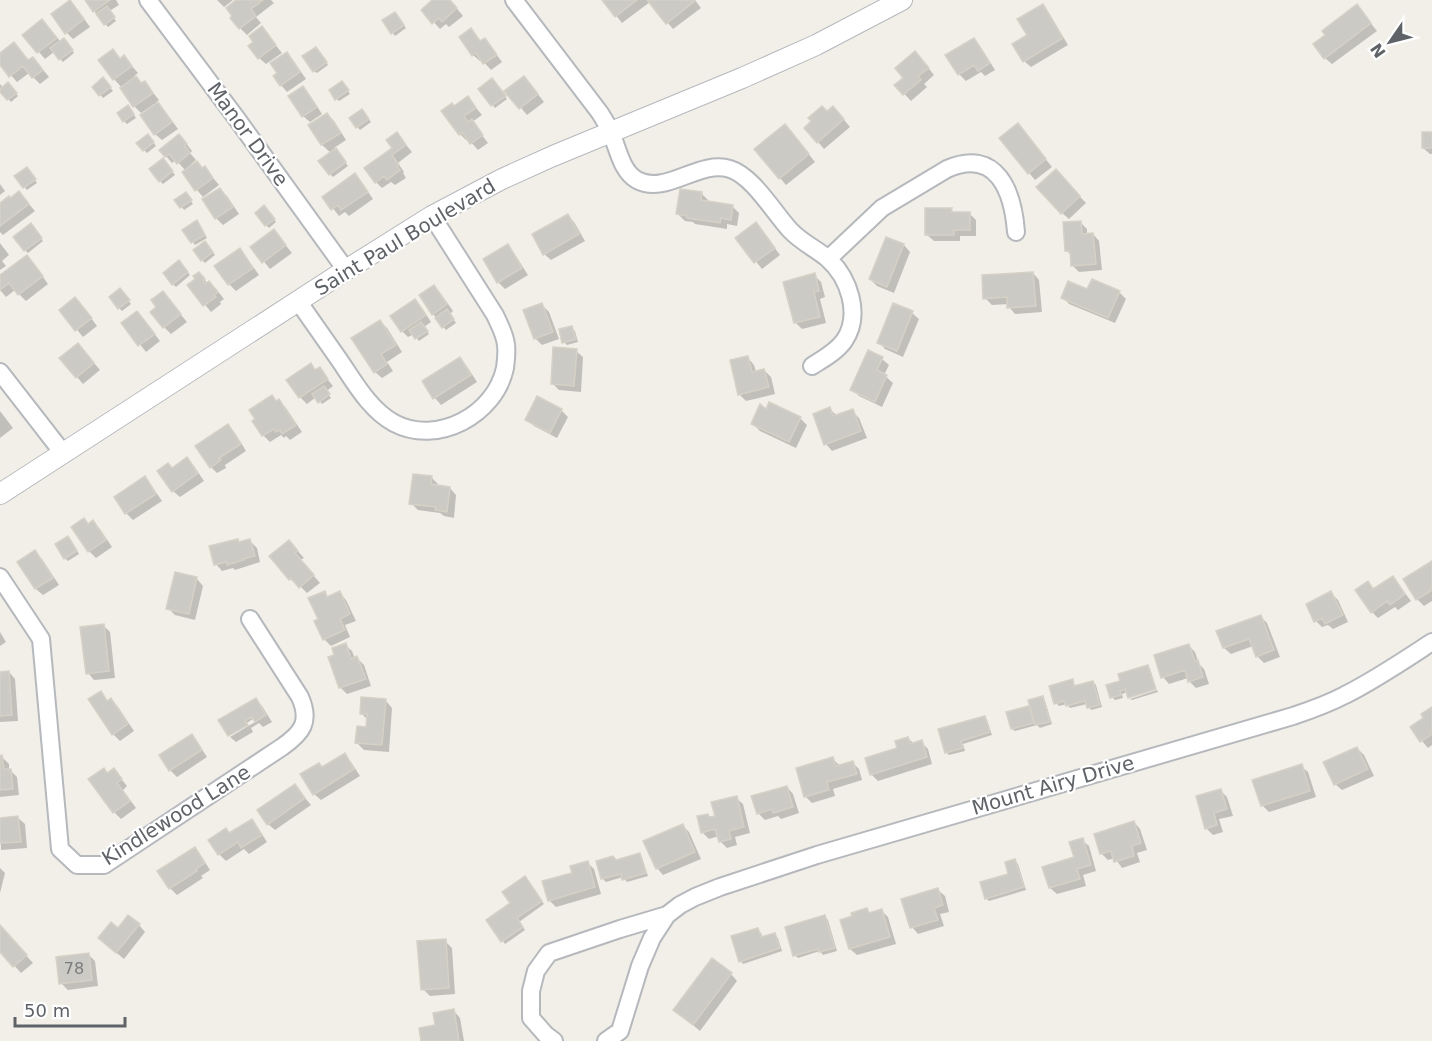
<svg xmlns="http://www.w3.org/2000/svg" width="1432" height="1041" viewBox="0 0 1432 1041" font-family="'DejaVu Sans',sans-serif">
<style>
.shadow{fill:#0003}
.building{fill:#cccac5;stroke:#d6d1c6;stroke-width:1.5}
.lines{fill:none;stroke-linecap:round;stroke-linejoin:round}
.minor-casing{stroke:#b5b8bc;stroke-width:20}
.tertiary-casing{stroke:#b5b8bc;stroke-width:22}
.minor{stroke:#fff;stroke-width:16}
.tertiary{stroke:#fff;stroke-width:20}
.labels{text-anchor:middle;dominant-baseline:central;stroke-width:4.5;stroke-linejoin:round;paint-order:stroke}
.number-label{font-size:16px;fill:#7a7d7f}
.street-label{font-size:20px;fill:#5f6368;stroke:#fff}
</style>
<rect width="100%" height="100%" fill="#f1efe8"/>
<path class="shadow" d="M87 0H116L119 5 111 10H109L116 21 108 27 94 11Z
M217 0H233L224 7Z
M239 0H271L274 3 256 17 261 23 247 35 240 28Z
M434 0H450L463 16 449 27 446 24 440 29 423 10Z
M604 0H695L701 8 673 29 650 2 622 23Z
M1042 6 1049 13 1068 45 1031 67 1024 61 1029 35Z
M1357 6 1377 31 1332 64 1325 58Z
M77 9 90 27 73 39 67 33Z
M397 16 406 28 395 36 384 21Z
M42 21 61 42 67 43 74 53 63 62 54 52 45 59 24 35Z
M262 28 282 53 266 64 259 58Z
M471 30 481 42 484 40 491 47 502 62 491 70 482 60 480 61 473 55Z
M974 40 980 46 995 70 985 76 981 72 966 81 959 74Z
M319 51 328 65 317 73 314 71Z
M287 54 293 60 306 79 287 92 281 85 279 73Z
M0 55 29 61 39 65 49 77 40 84 29 73 17 82 0 63Z
M124 57 138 73 134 76 142 84 145 83 151 90 159 100 156 102 165 111 178 129 162 140 155 134 156 106 154 104 141 113 134 106 122 88 114 79 121 60Z
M922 60 934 75 924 84 927 87 911 101 896 85 905 78Z
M106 82 113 91 103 98 94 87Z
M495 83 507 99 495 108 480 89Z
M0 84 3 88 11 87 18 96 11 102 2 92 0 93Z
M530 84 544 102 527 115 507 91Z
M345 86 350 94 339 101 337 99Z
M303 88 309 94 322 114 310 122 303 116Z
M468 98 482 115 472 122 488 143 478 150 468 139 466 140 460 134 454 108Z
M131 110 136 118 127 124 124 121Z
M828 113 840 115 850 127 824 149 818 142Z
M327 114 334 121 346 140 334 148 348 166 333 177 330 174 331 153 322 145 310 126Z
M365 114 371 122 360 130 351 119Z
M1024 132 1052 167 1035 180 1029 173Z
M792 133 815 162 786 185 780 178Z
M1432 133V154H1430L1423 148Z
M397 134 412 152 398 163 404 172 403 173 406 178 395 185 391 182 382 188 376 182 394 148Z
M150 138 156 146 147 153 144 150Z
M185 142 192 151 190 153 196 160 190 165 191 167 203 169 205 168 219 185 203 197 197 190 186 171 176 160 172 163 166 156Z
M166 163 175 175 163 184 160 181Z
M29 172 37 183 27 190 16 176Z
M355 175 361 182 373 199 349 216 345 212 339 216 324 197Z
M1062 178 1086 203 1069 219 1062 213Z
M0 184 5 191 0 195Z
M220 190 227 196 239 214 223 225 216 218 204 200Z
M19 193 35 211 3 235 0 232V205Z
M701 193 708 200V202L732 206 739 213 737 226 727 224V229L695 224 693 222 685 221 678 214Z
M188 197 193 204 184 210 177 200Z
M267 210 276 222 269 228 266 225Z
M951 210 955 213H969L976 220V236H960V241H934L927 235Z
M567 215 574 222 585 241 551 260 544 254Z
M1080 222 1087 229V235L1093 234 1099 241 1102 270 1079 272 1072 265 1071 255 1067 251Z
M199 225 207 238 195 245 184 230Z
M33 228 43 241 28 253 25 250Z
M274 231 292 253 270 269 252 247Z
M762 231 780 255 762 269 737 238Z
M887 239 904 245 910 252 894 293 877 286 870 279Z
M0 243 9 255 2 261 6 266 0 270Z
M208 246 215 255 205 263 202 260Z
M508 246 514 253 528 275 505 289 498 282Z
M240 250 246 257 259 275 236 291 229 284 216 267Z
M33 263 48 284 26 301 15 290 6 297 0 290V277Z
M181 265 190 275 176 287 173 284Z
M199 273 208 284 209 283 216 289 224 299 220 302 221 304 211 312 189 285 196 279Z
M1033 273 1039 280 1042 312 1015 314 1009 307V304L992 305 985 298Z
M814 275 821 282 825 297 820 299 826 323 802 329 796 323 785 283Z
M434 287 441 294 453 311 450 314 456 323 446 330 433 314Z
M1088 291 1119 292 1126 299 1115 323 1069 304 1063 297Z
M123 293 131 304 122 311 119 308Z
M163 293 187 322 171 334 164 327 158 307Z
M415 301 422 308 431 322 424 327 429 334 419 341 414 334 408 337 402 331Z
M542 305 549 312 559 339 542 345 535 338Z
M82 306 97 326 83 337 61 310Z
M912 313 919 319 903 357 885 349 879 342Z
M143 319 160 341 146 352 123 323Z
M380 321 387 328 402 352 387 362 393 371 382 378 375 372Z
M572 328 575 331 578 342 567 345 564 342Z
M84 351 100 370 83 384 77 377Z
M576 351 583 357 581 392 559 390 552 383Z
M869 352 882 359 889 365 884 375 893 383 882 407 859 396 852 389Z
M748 358 754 365 756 372 764 370 771 377 775 394 746 401 739 394Z
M460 359 466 365 477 382 441 405 435 398Z
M310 365 316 371 319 369 333 386 328 390H325L331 398 322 404 316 397 307 404 300 397 288 380Z
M279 401 286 408 302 432 290 440 286 436 284 438 281 435 270 442 263 435 254 422Z
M830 409 837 416 852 411 859 418 867 438 832 451 826 444Z
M561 410 568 417 557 438 534 426 527 420Z
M0 411 13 428 0 438Z
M766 412 800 418 807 425 796 448 760 431 753 424Z
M228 426 235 433 246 451 225 465 226 468 217 473 211 467Z
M187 459 194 466 204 481 180 497 173 491 172 469Z
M431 477 438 484 437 487 450 488 456 495 454 518 444 516 440 513 418 510 411 503Z
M145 478 151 485 162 501 133 520 126 513Z
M84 520 89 525 93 522 100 529 112 547 96 558 89 551 73 528Z
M71 541 79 554 68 561 65 558Z
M238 541 240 543 250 541 257 548 260 562 235 570 233 568 222 571 216 564Z
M295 548 304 558 300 560 320 583 307 593 298 584 297 585 290 579 271 556Z
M35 552 42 559 59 585 43 595 36 589 19 562Z
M1432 563V601L1424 606 1417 599Z
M1393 578 1399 585 1411 601 1398 610 1395 607 1378 618 1372 612 1368 583 1375 590Z
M197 579 203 586 195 620 175 615 168 608Z
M324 593 329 598 340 593 346 600 356 621 345 625 350 637 331 646 324 639 320 620Z
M1331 593 1338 600 1348 622 1333 629 1328 625 1322 627 1316 621Z
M1260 616 1267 623 1280 657 1264 663 1257 656 1253 646 1231 654 1224 648 1218 632Z
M103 625 110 632 115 678 94 680 88 673Z
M0 632 6 642 0 646Z
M345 645 352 651 355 659 357 658 364 665 371 686 347 694 340 687Z
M1189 646 1195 652 1199 664 1204 669 1209 684 1196 688 1189 681 1188 678 1169 684 1163 677Z
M1148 666 1150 669 1156 688 1129 696 1127 692 1122 694 1123 698 1115 700 1112 697 1121 682Z
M9 672 15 679 18 721 0 722V673Z
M1072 681 1076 687 1093 682 1096 685 1102 707 1091 710 1087 704 1070 708 1067 704 1059 706 1056 703Z
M1157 690 1158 692 1132 700 1130 699Z
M100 693 109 702 111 700 118 707 134 731 120 741 113 734Z
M1042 698 1045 701 1052 724 1040 728 1037 725 1015 731 1012 729 1008 713 1032 706Z
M255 699 262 706 272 722 263 727 259 723 251 728 253 732 236 742 230 737 255 722 253 719 229 734Z
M386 701 392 708 389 752 364 750 357 743 368 729V720L361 713Z
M1432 708V745L1428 748 1422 741 1425 718Z
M984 717 987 720 992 735 963 744 965 751 949 755 946 752Z
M191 736 198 743 207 757 177 777 170 770Z
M908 738 914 744 921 742 928 749 932 764 878 781 871 774 899 749Z
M1357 748 1364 755 1374 776 1342 790 1335 784Z
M344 755 351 762 360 776 321 800 314 794 323 768Z
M0 757H2L9 764V769L17 777 19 795 0 797Z
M833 759 840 766 853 763 859 769 862 780 833 789 835 796 812 803 805 796Z
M1301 766 1308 772 1316 797 1269 812 1262 805Z
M114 770 127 786 123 790 136 808 121 819 114 812 108 774Z
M295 786 311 805 275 830 268 824Z
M787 787 793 794 799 813 781 819 778 816 765 820 758 813Z
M1221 791 1227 797 1233 816 1219 819 1223 832 1213 835 1206 828Z
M736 798 743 804 750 833 735 837 737 845 727 848 720 841 719 836 709 839 702 832 707 815 710 818 716 817Z
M18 818 25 824 27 848 1 850 0 819Z
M251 821 258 828 267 842 249 854 244 849 226 861 219 854Z
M1134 822 1140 829 1147 850 1137 853 1140 862 1122 868 1115 858 1108 860 1102 854 1096 834Z
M682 825 689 832 701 859 663 875 657 868Z
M1082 840 1089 846 1096 871 1083 875 1086 886 1057 894 1050 888 1075 858Z
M194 849 201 856 210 870 201 876 203 878 177 895 170 888Z
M639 855 642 858 648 876 627 882 623 877 606 882 603 879 598 862H616Z
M1015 861 1018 864 1026 890 989 901 986 898 1010 875Z
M587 862 594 869 601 894 556 907 549 900 574 874Z
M0 868 5 873 0 893Z
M527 881 544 904 519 922 525 930 505 944 488 920 512 903Z
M938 890 945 896 949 912 940 914 944 926 918 934 912 927Z
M867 910 870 914 881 910 888 917 896 944 857 955 850 949 854 917Z
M825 917 828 920 837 951 823 955 820 951 798 958 795 955Z
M139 925 145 932 124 959 106 944 118 930Z
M0 927 33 963 21 973 0 950Z
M758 930 761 933 763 939 775 935 778 938 782 951 743 964 741 961Z
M445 941 452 948 455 994 430 996 423 989Z
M88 954 95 961 98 986 68 990 61 983Z
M731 974 737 981 700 1031 675 1010Z
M454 1011 460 1018 464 1041H422Z"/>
<path class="building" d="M70 0 84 19 65 34 51 14Z
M85 0H110L93 12Z
M236 0H263L251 9 256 16 239 29 230 18 232 16 226 8Z
M432 0H450L457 8 442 22 439 18 432 24 421 10Z
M602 0H637L615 17Z
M647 0H695V1L666 24Z
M1043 4 1063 38 1023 62 1012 44 1027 35 1017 19Z
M1357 4 1371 23 1324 59 1313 44 1325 35 1322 31Z
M107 6 115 17 104 25 96 14Z
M395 12 404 25 391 34 382 20Z
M42 19 57 38 37 53 22 35Z
M262 26 276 45 258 59 248 46 253 42 249 36Z
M471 28 480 41 485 38 497 55 483 64 476 53 472 56 459 37Z
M64 38 73 50 59 60 50 48Z
M974 38 990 63 978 71 974 65 958 75 945 55Z
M14 42 28 60 33 57 43 70 32 78 23 66 9 77 0 65V53Z
M316 47 327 62 313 72 302 56Z
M113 49 120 59 124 55 132 66 113 80 98 60Z
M915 51 929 68 918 76 921 80 903 95 894 85 903 78 895 68Z
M287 52 300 72 280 86 273 76 277 73 270 63Z
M136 76 141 83 145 81 153 93 133 107 120 88Z
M524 76 538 94 519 109 504 91Z
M103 77 111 87 99 96 92 87Z
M492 78 506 96 491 106 478 89Z
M342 81 349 90 335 100 329 90Z
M8 82 17 93 7 100 0 92V89Z
M303 86 317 107 302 117 288 96Z
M468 96 476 108 464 116 468 122 472 119 483 135 470 144 462 132 459 135 441 111 452 103 454 106Z
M158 102 172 122 154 135 140 115Z
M128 105 134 114 123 122 117 113Z
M822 106 827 111 833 106 844 119 817 143 804 128 811 121 808 118Z
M362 109 369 119 356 128 349 118Z
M327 113 341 133 321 145 308 125Z
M1018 123 1046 159 1028 174 999 138Z
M785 124 809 154 779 179 754 149Z
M397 132 406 145 392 155 399 165 397 166 400 170 387 180 384 176 375 183 364 168 392 148 386 140Z
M1422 132H1432V148H1422Z
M148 134 154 142 143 151 136 143Z
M179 134 187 144 184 145 190 153 177 164 169 154 165 157 159 150Z
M336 148 346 162 329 175 318 161Z
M163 158 173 171 159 182 149 169Z
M197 161 202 168 205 166 213 178 195 191 182 172Z
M27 167 36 179 23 188 14 176Z
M1056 169 1080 196 1061 214 1036 187Z
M355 173 368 192 341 210 338 205 331 210 322 197Z
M220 188 233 207 215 219 202 199Z
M680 189 702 192 701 200 733 205 731 220 721 218 720 223 687 218V216L676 214Z
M19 191 29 204 0 226V203L9 196 10 198Z
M186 192 192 200 180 208 174 200Z
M264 205 275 219 265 226 255 213Z
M925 208H952L951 212H970V230H954V235H925Z
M568 214 579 234 543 255 532 234Z
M197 220 205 235 191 243 182 230Z
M1081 221 1082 234 1093 233 1096 264 1071 266 1070 251H1065L1063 222Z
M756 222 775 248 754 263 735 238Z
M31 223 42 238 24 251 13 237Z
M274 229 286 245 262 263 250 247Z
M886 237 904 244 887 287 869 279Z
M205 241 213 252 201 261 193 250Z
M508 244 522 268 497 283 483 259Z
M240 248 253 268 228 285 214 266Z
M27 255 43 276 18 295 9 283 0 290V275Z
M179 260 188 272 172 285 163 273Z
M199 272 205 279 203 281 205 284 209 281 218 292 214 295 216 297 203 306 187 285 195 279 193 276Z
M1033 272 1036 306 1007 308V297L983 299 982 275Z
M815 273 819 291 814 292 820 317 794 323 783 282Z
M1092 279 1120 291 1108 318 1061 298 1068 281 1087 289Z
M434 285 447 304 432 315 419 295Z
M120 288 130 300 118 309 109 297Z
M163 291 181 314 163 328 150 312 156 307 151 300Z
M75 297 92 318 75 331 59 310Z
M415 299 426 315 401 332 390 316Z
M542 303 553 332 534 339 523 310Z
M893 303 913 311 897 351 877 343Z
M447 309 454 319 442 328 435 318Z
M137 311 155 334 138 346 121 323Z
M380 320 396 345 381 354 387 364 374 373 351 338Z
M421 322 428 331 415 339 409 330Z
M572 326 576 339 562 343 559 329Z
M78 343 94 363 76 378 59 358Z
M553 347 577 349 574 386 551 384Z
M868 350 883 357 877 370 887 375 875 402 850 390Z
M748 356 752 372 764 369 769 387 738 395 730 360Z
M460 357 471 375 433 399 422 381Z
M311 363 315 370 320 367 328 379 299 398 286 380Z
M324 386 330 394 318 403 312 394Z
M272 395 276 401 279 399 296 425 282 434 280 430 276 432 274 429 262 436 252 421 255 419 249 410Z
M537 396 562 409 550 433 525 420Z
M769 402 801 417 789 442 751 424 760 404 766 409Z
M830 407 833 416 853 409 861 431 824 445 813 414Z
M228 424 241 444 219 458 221 460 210 468 195 446Z
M187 457 198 473 172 492 157 471 168 463 172 468Z
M413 474 432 476 431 484 450 487 447 512 435 510 436 507 409 504Z
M145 476 156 494 125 514 114 497Z
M84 518 88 524 93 520 106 540 88 552 71 527Z
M68 536 77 551 64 559 55 544Z
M238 539 239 542 250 539 255 556 243 559 244 560 227 565V562L214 565 209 546Z
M289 540 298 551 295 553 314 575 299 588 291 578 289 580 269 556Z
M35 550 53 578 35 589 17 562Z
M1432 561V590L1416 600 1403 579Z
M175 572 197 577 189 614 166 609Z
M1393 576 1405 594 1390 605 1387 601 1371 613 1355 590 1368 581 1373 589Z
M325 591 327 597 340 591 350 614 340 619 345 630 323 640 314 621 318 619 308 598Z
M1331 591 1343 615 1325 624 1322 618 1314 622 1306 604Z
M1261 615 1274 650 1256 657 1249 639 1223 648 1216 631Z
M104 624 109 671 86 674 80 627Z
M346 643 351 659 357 656 366 679 339 688 328 657 334 655 332 648Z
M1189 644 1195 661 1198 660 1203 677 1188 682 1185 670 1161 678 1154 655Z
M1148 665 1156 689 1128 698 1125 689 1120 691 1121 695 1110 698 1106 685 1120 681 1118 674Z
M9 671 12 715 0 716V672Z
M1073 679 1074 686 1093 681 1100 705 1087 708 1085 701 1066 706 1064 701 1054 704 1049 686Z
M101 691 107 701 111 698 128 724 112 735 88 699Z
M1043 696 1050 722 1035 725 1028 700Z
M361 697 386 699 382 745 355 743 357 726 366 727 367 714H360Z
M256 698 266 715 255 722 252 717 245 721 248 725 228 736 218 720Z
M1029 706 1034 723 1011 729 1006 712Z
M1432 707V734L1420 742 1410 727 1423 718 1421 714Z
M985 716 990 732 961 741 963 748 945 753 938 729Z
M192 734 202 750 169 771 159 755Z
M908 737 910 744 922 740 927 757 870 775 865 758 897 748 895 741Z
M1357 747 1368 769 1334 785 1323 762Z
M345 753 354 769 313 795 300 774 319 763 322 767Z
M2 755 4 769H11L13 789 0 790V756Z
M833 757 836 766 853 761 857 774 827 782 829 790 804 797 796 768Z
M1302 764 1310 791 1261 806 1252 780Z
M104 768 107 773 114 768 122 779 117 783 130 801 113 813 88 779Z
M295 784 305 798 267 825 257 810Z
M787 786 793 807 773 813 772 809 757 814 751 796Z
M1221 789 1227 809 1214 813 1217 825 1205 829 1196 796Z
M737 796 744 827 729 831 731 839 719 842 715 829 701 833 697 816 708 814 709 817 715 816 711 802Z
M18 816 21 842 0 843V818Z
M252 819 262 835 241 848 238 842 218 855 208 840 226 828 229 833Z
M1134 821 1141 843 1132 846 1134 856 1114 862 1111 851 1100 854 1094 834Z
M683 824 695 852 656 869 643 841Z
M1083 838 1091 865 1077 869 1080 879 1049 888 1042 867 1074 857 1069 842Z
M195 847 205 863 196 869 197 871 169 889 157 871Z
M640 853 646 873 622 880 621 874 601 879 596 861 613 856 616 860Z
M1015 859 1024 887 985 899 980 882 1008 874 1005 862Z
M588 861 595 887 548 901 542 881 572 873 570 866Z
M525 876 542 901 517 918 523 927 501 942 486 920 510 903 502 892Z
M938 888 943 905 934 908 938 920 910 928 901 899Z
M867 908 869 913 882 909 890 937 849 949 840 920 852 916 851 913Z
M128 915 140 924 116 953 98 938 111 922 118 928Z
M825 915 835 948 819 952 818 949 793 956 785 927Z
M0 925 27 955 13 967 0 952Z
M758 928 761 937 775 933 780 948 739 962 731 936Z
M446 939 449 988 421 990 417 941Z
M89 953 92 980 59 984 56 957Z
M712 958 732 973 693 1025 673 1010Z
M454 1009 459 1041H421L419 1028 435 1025 433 1013Z"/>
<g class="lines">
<g class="minor-casing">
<path id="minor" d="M148 0 237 119 346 270
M514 0 600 113C604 119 608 126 611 133 618 148 621 171 637 180 666 196 699 159 730 169 753 176 774 213 790 230 801 242 815 248 827 258 849 277 862 315 844 341 836 352 823 359 812 366
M828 259 882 208 947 169C997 147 1013 192 1016 232
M298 301C312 321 326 341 340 361 355 383 370 410 394 423 437 446 495 415 505 368 506 360 507 352 506 345 505 334 499 324 495 315L432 216
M0 372 63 453
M0 577 41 639 60 849 77 865H104L282 747C302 733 311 722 300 697L250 619
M554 1041 546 1035 531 1018V991L536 971 549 953 620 929 667 915 680 905 695 897 720 887 817 855 1293 716C1311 710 1328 704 1345 695 1375 680 1403 661 1432 642
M606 1041 620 1031 640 966 652 938 667 915"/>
</g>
<g class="tertiary-casing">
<path id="tertiary" d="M0 494 346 270 432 216 502 179 553 156 742 78 816 45 902 0"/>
</g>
<use href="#minor" class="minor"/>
<use href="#tertiary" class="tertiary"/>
</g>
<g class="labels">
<g class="number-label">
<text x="74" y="968">78</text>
</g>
<g class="street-label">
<text transform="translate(248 134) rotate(54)">Manor Drive</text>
<text transform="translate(405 237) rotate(-31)">Saint Paul Boulevard</text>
<text transform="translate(1053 785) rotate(-16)">Mount Airy Drive</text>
<text transform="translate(176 815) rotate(-32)">Kindlewood Lane</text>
</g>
</g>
<g transform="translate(1390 42) rotate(235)" stroke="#ffffff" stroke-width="4.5" paint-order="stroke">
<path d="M0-4.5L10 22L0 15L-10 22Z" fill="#5f6368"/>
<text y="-9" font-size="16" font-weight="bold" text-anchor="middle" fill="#5f6368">N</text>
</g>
<path d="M15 1017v9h110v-9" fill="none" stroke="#5f6368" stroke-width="3"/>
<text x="24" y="1017" font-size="18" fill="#5f6368" stroke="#ffffff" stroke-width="4.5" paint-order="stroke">50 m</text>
</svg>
